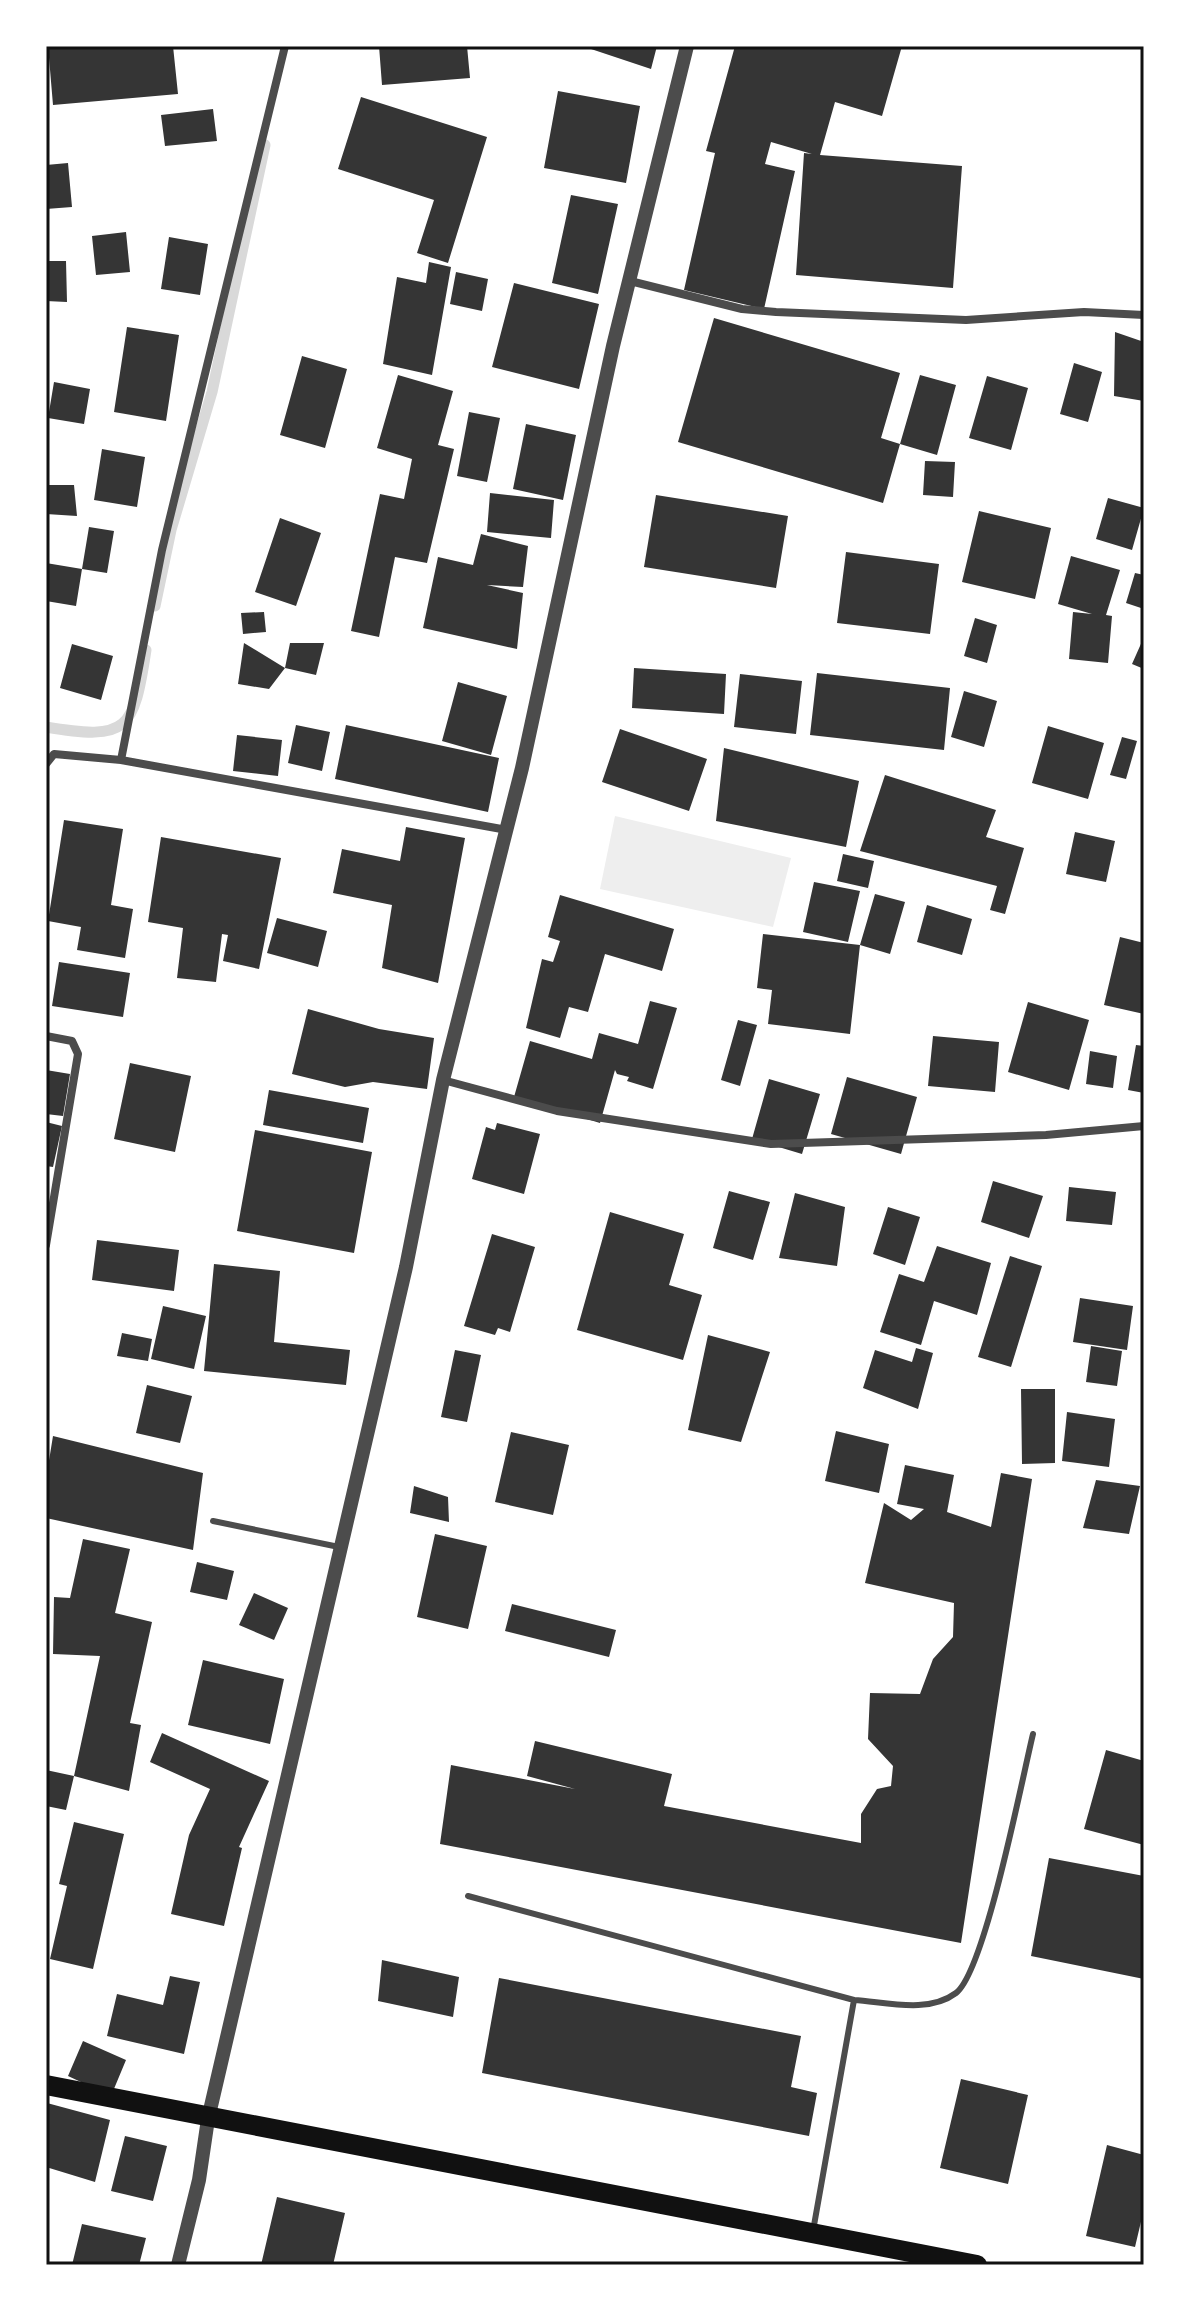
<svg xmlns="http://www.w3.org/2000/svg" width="1190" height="2311" viewBox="0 0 1190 2311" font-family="Ubuntu,sans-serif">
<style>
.green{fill:#eee}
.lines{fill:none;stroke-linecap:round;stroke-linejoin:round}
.stream{stroke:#d9d9d9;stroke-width:11}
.building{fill:#353535}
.service{stroke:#4c4c4c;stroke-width:6}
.minor{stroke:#4c4c4c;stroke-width:8}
.tertiary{stroke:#4c4c4c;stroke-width:14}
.primary{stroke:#111;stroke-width:20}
.neatline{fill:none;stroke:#111;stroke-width:3}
</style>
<rect width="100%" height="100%" fill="#fff"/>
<path class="green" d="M615 816 791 858 773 927 600 889Z"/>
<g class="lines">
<path class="stream" d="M155 606 171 530 212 392 265 145
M46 727C128 741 134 730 146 650"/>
</g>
<path class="building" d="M48 46H173L178 94 53 105Z
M379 46H467L470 78 382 85Z
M582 46H657L651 69Z
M735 46H902L882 116 835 102 820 155 962 166 953 288 796 275 804 153 812 154 771 142 765 164 795 171 764 309 684 290 715 153 706 151Z
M558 91 640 106 626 183 544 168Z
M361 97 487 137 448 263 417 253 434 200 338 169Z
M213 109 217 141 165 146 161 115Z
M68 163 72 207 46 209V165Z
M571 195 618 204 598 294 552 283Z
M126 232 130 272 96 275 92 236Z
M169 237 208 244 200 295 161 289Z
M46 261H66L67 302 46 301Z
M429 262 451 267 432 375 383 364 397 277 426 283Z
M456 272 488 279 482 311 450 304Z
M514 283 599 304 579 389 492 367Z
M714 318 900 373 881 438 900 444 883 503 678 442Z
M127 327 179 335 166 421 114 412Z
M1115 332 1144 342V401L1114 396Z
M302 356 347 369 325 448 280 435Z
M1074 363 1102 372 1088 422 1060 414Z
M398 375 453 391 438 445 454 449 427 563 395 557 379 637 351 631 380 494 404 499 412 459 377 448Z
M920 375 956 385 937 455 900 444Z
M987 376 1028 388 1011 450 969 438Z
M54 382 90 389 84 424 48 418Z
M469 412 500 418 487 482 457 476Z
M526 424 576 435 563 500 513 489Z
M102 449 145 457 137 507 94 500Z
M925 461 955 462 953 497 923 495Z
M46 485H74L77 516 46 514Z
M490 493 554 500 551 538 487 532Z
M656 495 788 516 776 588 644 567Z
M1108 498 1144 508 1132 550 1096 539Z
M979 511 1051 528 1035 599 962 582Z
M280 518 321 533 296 606 255 592Z
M89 527 114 531 107 573 82 569 76 606 46 601V563L82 569Z
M481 534 528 546 523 587 487 585 523 593 517 649 423 628 438 557 473 565Z
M846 552 939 564 930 634 837 623Z
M1071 556 1120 570 1106 615 1112 616 1108 663 1069 659 1073 612 1092 614 1058 604Z
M1135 573 1144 575V609L1126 603Z
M264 612 266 632 243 634 241 613Z
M975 618 997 625 987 663 964 656Z
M1144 637V669L1132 664Z
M244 643 285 668 290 643H324L316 675 285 668 269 689 238 684Z
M72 644 113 656 101 700 60 688Z
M634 668 726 674 724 714 632 708Z
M817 673 950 688 944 750 810 735Z
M740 674 802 681 796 734 734 727Z
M458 682 507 696 491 755 442 741Z
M964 691 997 701 984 747 951 737Z
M296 725 330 732 322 771 288 763Z
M346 725 499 758 488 812 335 779Z
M1048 726 1104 743 1088 799 1032 783Z
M620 729 707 759 689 811 602 782Z
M237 735 282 740 278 776 233 771Z
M1122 737 1137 741 1126 779 1110 775Z
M724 748 859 781 846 847 716 821Z
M885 775 996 810 986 837 1024 848 1005 914 990 910 997 886 860 851Z
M64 820 123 829 111 905 133 909 125 958 77 950 81 927 48 921Z
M406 827 465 838 438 983 382 968 392 905 333 893 342 849 400 861Z
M1075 832 1115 841 1106 882 1066 874Z
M161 837 281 858 259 969 223 961 228 935 222 934 216 982 177 978 183 928 148 922Z
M843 854 874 861 868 888 837 881Z
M814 882 860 891 848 942 803 932Z
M875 894 905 902 890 954 860 945Z
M560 895 674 929 662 971 605 954 588 1012 569 1007 560 1038 526 1028 542 959 553 962 560 941 548 937Z
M927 905 972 919 962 955 917 942Z
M277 918 327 931 318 967 267 953Z
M763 934 860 945 850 1034 768 1024 772 990 757 988Z
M1120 937 1144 943V1014L1104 1005Z
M59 962 130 973 123 1017 52 1006Z
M650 1001 677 1008 653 1089 627 1081 629 1077 617 1074 615 1070 600 1123 514 1097 530 1041 592 1059 599 1033 638 1044Z
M1028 1002 1089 1020 1069 1090 1008 1072Z
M308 1009 379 1029 434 1038 427 1089 373 1082 345 1087 292 1074Z
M738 1020 757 1025 740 1086 721 1080Z
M933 1036 999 1042 995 1092 928 1086Z
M1136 1045 1144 1046V1093L1128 1090Z
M1090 1051 1117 1056 1113 1088 1086 1084Z
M130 1063 191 1076 175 1152 114 1139Z
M46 1070 70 1074 63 1116 46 1114Z
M847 1077 917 1097 901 1154 831 1134Z
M769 1079 820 1094 802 1154 752 1139Z
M269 1090 369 1108 363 1143 263 1125Z
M46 1122 62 1126 53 1167 46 1166Z
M497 1123 540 1134 524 1194 472 1179 486 1127 495 1130Z
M255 1130 372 1152 354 1253 237 1231Z
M993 1181 1043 1196 1029 1238 981 1222Z
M1069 1187 1116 1192 1112 1225 1066 1221Z
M729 1191 770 1202 753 1260 713 1248Z
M795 1193 845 1207 837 1266 779 1258Z
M888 1207 920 1217 905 1265 873 1254Z
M610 1212 684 1234 669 1285 702 1295 683 1360 577 1330Z
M492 1234 535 1247 510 1332 498 1328 495 1335 464 1326Z
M97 1240 179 1250 174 1291 92 1280Z
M937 1246 991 1263 977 1315 934 1301 921 1345 880 1332 899 1274 924 1282Z
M1010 1256 1042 1266 1011 1367 978 1357Z
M214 1264 280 1271 274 1342 350 1350 346 1385 204 1371Z
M1080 1298 1133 1306 1127 1350 1073 1342Z
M163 1306 206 1316 194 1369 151 1359Z
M122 1333 152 1339 148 1361 117 1356Z
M708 1335 770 1352 741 1442 688 1430Z
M1091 1346 1122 1351 1117 1386 1086 1382Z
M916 1348 933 1353 918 1409 863 1388 875 1350 912 1362Z
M455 1350 481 1355 467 1422 441 1417Z
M147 1385 192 1396 180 1443 136 1433Z
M1021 1389H1055V1463L1022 1464Z
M1067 1412 1115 1419 1109 1467 1062 1461Z
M836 1431 889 1444 879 1493 825 1481Z
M511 1432 569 1445 553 1515 495 1502Z
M53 1436 203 1473 193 1550 46 1518V1479Z
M905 1465 954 1475 947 1512 991 1527 1001 1473 1032 1479 961 1943 440 1844 451 1765 575 1789 527 1776 535 1741 672 1774 664 1806 861 1843V1814L877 1789 891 1786 893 1766 868 1739 870 1693 920 1694 933 1659 953 1637 954 1603 865 1583 884 1503 911 1520 924 1509 897 1504Z
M1096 1480 1140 1486 1129 1534 1083 1528Z
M414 1486 448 1497 449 1522 410 1513Z
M435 1534 487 1546 468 1629 417 1617Z
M83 1539 130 1549 115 1613 152 1622 130 1723 141 1725 129 1791 74 1776 100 1656 53 1654 54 1597 70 1598Z
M197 1562 234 1571 227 1600 190 1592Z
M254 1593 288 1608 274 1640 239 1625Z
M512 1604 616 1630 609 1657 505 1631Z
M203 1660 284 1679 270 1744 188 1725Z
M162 1733 269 1781 239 1847 242 1848 224 1926 171 1914 189 1835 210 1789 150 1762Z
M1106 1750 1144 1761V1845L1084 1829Z
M46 1770 74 1776 66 1810 46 1806Z
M74 1822 124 1834 93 1969 50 1959 67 1886 59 1884Z
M1049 1858 1144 1876V1979L1031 1956Z
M382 1960 459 1977 453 2017 378 2001Z
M170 1976 200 1982 184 2054 107 2036 117 1994 163 2005Z
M499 1978 801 2036 791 2087 817 2093 809 2136 482 2073Z
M83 2041 126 2060 111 2096 68 2076Z
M961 2079 1028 2095 1008 2184 940 2168Z
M47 2103 110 2120 95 2182 46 2167Z
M125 2136 167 2146 153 2201 111 2191Z
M1107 2145 1144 2155V2209L1135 2247 1086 2236Z
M277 2197 345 2213 333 2265H261Z
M82 2224 146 2238 139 2265H72Z"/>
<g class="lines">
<path class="service" d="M213 1521 339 1547
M468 1896 854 2000 813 2231
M854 2000C886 2002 928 2014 956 1993 985 1971 1022 1779 1033 1734"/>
<path class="minor" d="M630 281 742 309 776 312 966 320 1084 312 1144 315
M121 760 507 830
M46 764 54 754 121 760 162 550 285 46
M46 1036 72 1041 78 1054 46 1245
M443 1080 557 1111 771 1144 1046 1135 1144 1126"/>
<path class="tertiary" d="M178 2265 199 2180 208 2119 406 1267 443 1080 522 768 613 346 687 46"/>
<path class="primary" d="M46 2085 977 2265"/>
</g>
<rect width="1190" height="2311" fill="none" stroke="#ffffff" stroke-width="96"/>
<rect x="48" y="48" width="1094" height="2215" class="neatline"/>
</svg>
